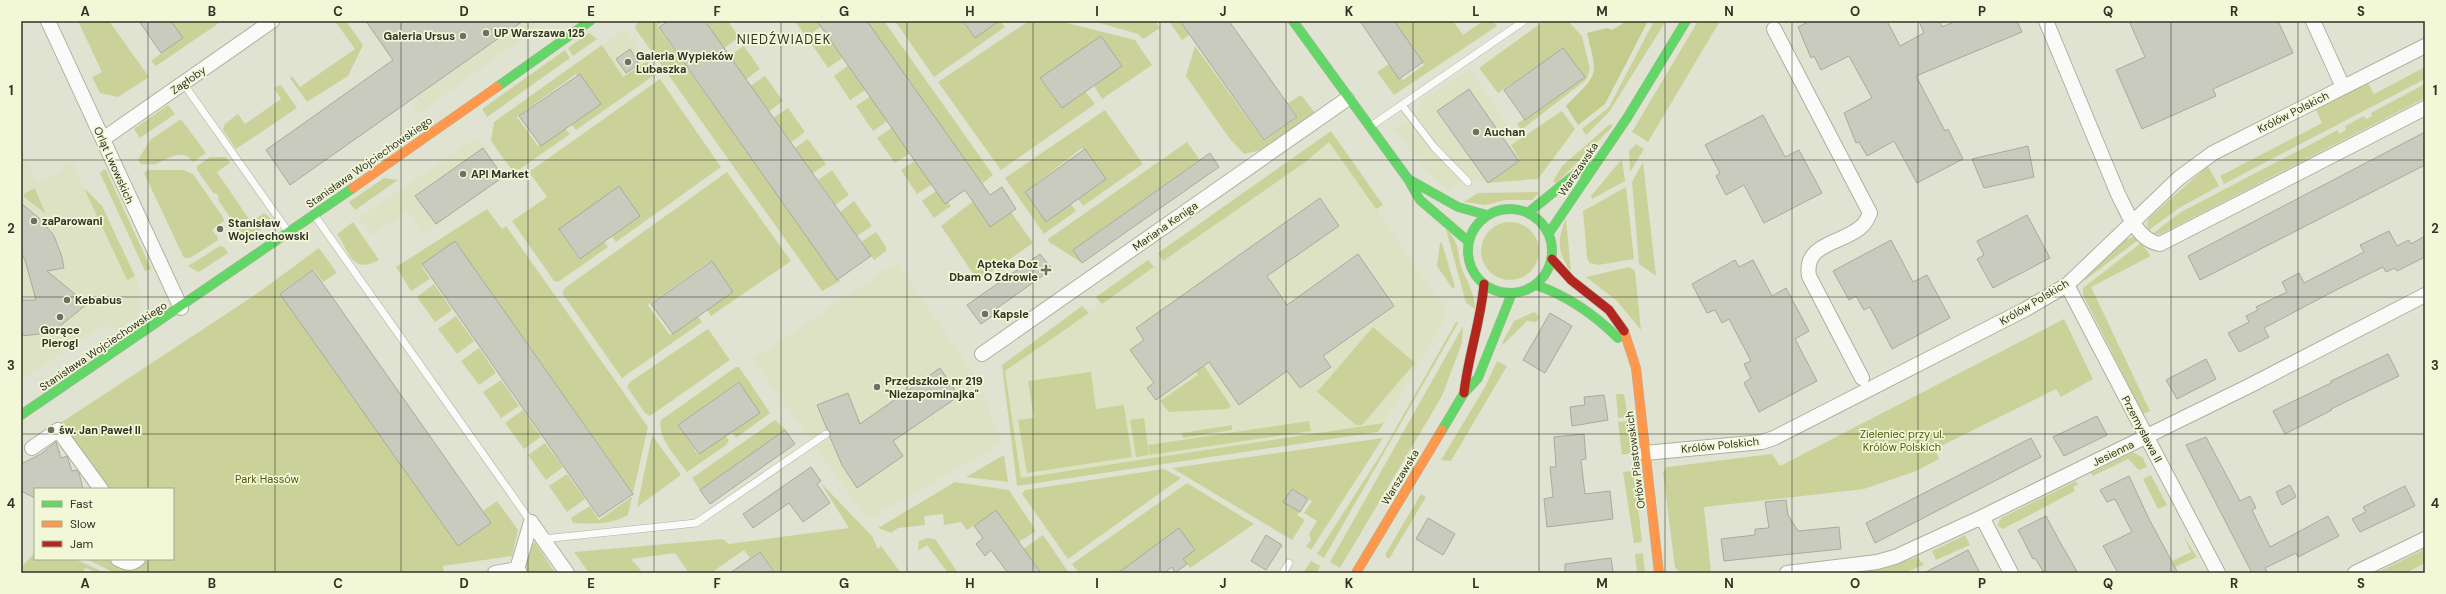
<svg xmlns="http://www.w3.org/2000/svg" width="2446" height="594" viewBox="0 0 2446 594" font-family="'DM Sans',sans-serif">
<style>
.built{fill:#dde2c5}
.green{fill:#cbd299}
.forest{fill:#c3cc8c}
.building{fill:#c8cbbd;stroke:#a8aa9c}
.lines{fill:none;stroke-linecap:round;stroke-linejoin:round}
.lane-casing{stroke:#adb0a2;stroke-width:8}
.street-casing{stroke:#adb0a2;stroke-width:16}
.fast-casing{stroke:#adb0a2;stroke-width:10}
.slow-casing{stroke:#adb0a2;stroke-width:10}
.jam-casing{stroke:#adb0a2;stroke-width:10}
.lane{stroke:#fafbf8;stroke-width:7}
.street{stroke:#fafbf8;stroke-width:14}
.fast{stroke:#63d668;stroke-width:9}
.slow{stroke:#ff974d;stroke-width:9}
.jam{stroke:#b3261e;stroke-width:9}
.grid{fill:none;stroke:#313326;stroke-width:1;stroke-opacity:0.55}
.poi-dot{fill:#6e7162;stroke:#f1f7d7;stroke-width:1.5}
.labels{text-anchor:middle;dominant-baseline:central;stroke-width:3.5;stroke-linejoin:round;paint-order:stroke}
.poi-label{font-size:11px;font-weight:bold;fill:#313326;stroke:#f1f7d7;text-anchor:start}
.street-label{font-size:11px;fill:#313326;stroke:#f1f7d7}
.park-label{font-size:11px;fill:#525a0e;stroke:#f1f7d7}
.quarter-label{font-size:13px;letter-spacing:1px;fill:#313326;stroke:#f1f7d7}
.neatline{fill:none;stroke:#313326;stroke-width:1.5}
.grid-label{font-size:13px;text-anchor:middle;font-weight:bold;fill:#313326}
</style>
<rect width="100%" height="100%" fill="#e0e3d1"/>
<path class="built" d="M364 21H534L538 27 418 114 411 104 418 99Z
M625 29 647 61 623 77 602 45Z
M1470 69 1518 141 1512 145 1521 160 1487 183 1468 177 1458 182 1450 191 1432 177 1394 129 1419 111 1420 102Z
M477 137 505 177 424 234 408 211 371 236 359 218Z
M1329 141 1448 313 1384 423 1021 479 1005 371 1304 163Z
M21 148 37 183 62 171 65 162 72 159 84 188 102 206 135 276 142 296 137 316 120 328 101 326 21 380Z
M897 262 980 383 1001 443 867 520 753 359Z"/>
<path class="green" d="M78 21H109L149 77 118 97 100 93 92 77 102 72Z
M171 21H222L156 66 151 61 182 38Z
M335 21H346L363 45 348 76 307 102 290 78 292 76 300 87 355 49Z
M638 21H663L657 26 840 281 822 291 635 28Z
M711 21H728L739 37 723 49 706 25Z
M795 21H819L822 26 806 37Z
M866 21H884L993 175 982 184Z
M895 21H962L974 37 997 21H1000L1005 27 934 77Z
M1029 21H1059L1135 40 1152 65 1102 99 1093 84 1041 80 1061 107 1084 90 1095 104 1001 170 938 82Z
M1093 21H1155L1160 28 1143 39 1138 34Z
M1169 21H1183L1192 33 1182 40Z
M1393 21H1453L1463 35 1483 21H1493L1497 26 1394 95 1377 72 1391 63 1403 80 1424 65Z
M1544 21H1568L1582 36 1590 69 1586 80 1521 130 1517 124 1582 78 1562 49 1498 93 1479 68Z
M1654 21H1666L1609 112 1586 135 1582 129 1609 107Z
M1698 21H1720L1648 142 1632 132Z
M827 32 844 57 828 68 811 43Z
M589 33 597 39 573 56 568 48Z
M602 45 623 77 647 61 656 74 576 130 570 123 597 103 576 74 517 117 538 146 564 127 570 134 520 169 512 170 491 141 494 122Z
M744 46 760 69 745 80 729 56Z
M1195 46 1264 141 1298 117 1288 103 1301 95 1316 114 1262 150 1244 154 1229 138 1186 76Z
M565 50 570 58 487 117 482 109Z
M850 64 867 89 850 100 834 76Z
M2425 67V79L2224 184 2220 176 2322 123 2316 110 2368 83 2374 94Z
M765 76 783 101 768 112 750 86Z
M660 79 721 167 616 242 612 236 620 188 560 231 579 259 604 241 608 247 558 282 554 281 512 221 547 197 529 172Z
M2425 84V98L2161 234H2152L2181 212 2338 130 2339 134 2346 130 2345 126 2364 116 2366 119 2372 116 2371 113Z
M278 86 281 85 297 108 236 149 223 130 225 124 238 114 245 124 281 99 274 88Z
M872 95 889 120 873 131 856 106Z
M168 105 175 114 140 138 134 129Z
M788 108 805 132 790 143 773 118Z
M1105 110 1143 164 1083 206 1078 199 1106 179 1082 148 1025 192 1046 222 1071 204 1076 211 1044 234 1005 178Z
M1562 111 1575 129 1538 179 1487 183 1520 160 1511 145Z
M181 119 206 153 193 162C183 147 167 159 156 164 152 165 145 164 141 164L138 160 150 140Z
M1610 124 1613 126 1556 184 1553 181 1562 166Z
M894 126 912 152 895 163 877 138Z
M1331 131 1383 205 1376 209 1329 142 1304 163 1163 261 1158 253Z
M808 139 826 164 812 174 795 148Z
M1187 142 1199 159 1198 161 1073 250 1082 263 1049 242 1048 239Z
M1636 144 1644 149 1630 172 1629 151Z
M210 157H226L230 163 217 172 251 222 264 213 273 221 246 240 218 200 219 198 216 193 214 194 197 170V166Z
M918 159 934 183 917 194 901 170Z
M1622 159 1625 181 1592 199 1591 196Z
M1643 162 1656 276 1639 264 1632 182Z
M2208 166 2219 186 2179 208 2149 230 2147 224 2149 218Z
M103 170H106L151 269 145 271 100 173Z
M147 170H184L193 174 223 217 224 221 212 230 218 238 217 241 190 258H184L144 173Z
M832 170 849 195 835 205 818 180Z
M727 172 791 261 711 316 706 309 730 291 709 262 648 305 670 335 697 315 702 322 622 378 562 293 565 288Z
M384 178 398 180 355 210 349 202Z
M1626 187 1634 259 1598 265 1590 263 1587 258 1583 211Z
M84 188 102 206 135 276 127 280Z
M33 189H35L46 214 24 197V194Z
M939 189 951 206 934 218 922 201Z
M1536 192 1539 193 1532 200H1506L1485 205 1464 202 1478 193Z
M854 201 872 226 857 236 840 212Z
M972 202 975 205 1011 212 1033 243 978 281 941 226Z
M487 209 502 229 506 226 648 427 628 515C612 525 591 524 573 523L571 518 590 506 599 520 634 495 455 241 421 265 430 279 411 291 396 267Z
M1566 218 1571 272C1557 252 1557 240 1566 218Z
M353 222 379 260C352 274 351 255 337 234Z
M1481 251a29 29 0 1 1 58 0a29 29 0 1 1-58 0Z
M1446 229C1461 244 1456 251 1462 269 1468 285 1474 290 1475 309L1466 303Z
M876 232 886 247V251L874 260 861 242Z
M2133 237 2138 240 2084 281 2085 277 2123 240Z
M1440 243H1442L1455 287 1452 288 1437 266Z
M2141 243 2150 255 2149 257 2091 287 2150 411 2143 414 2083 295V288Z
M220 246 224 247 228 253 202 270 198 272 188 266Z
M319 248 337 273 323 282 314 269 280 293 458 546 491 523 483 511 497 501 518 530 512 556 443 566 444 573H115L86 559H106L124 567 144 559H173V489H107L59 424 255 295Z
M1148 260 1154 267 1102 304 1096 297Z
M1629 267 1635 271 1641 330 1616 300 1586 277Z
M434 284 452 310 435 322 417 297Z
M1082 306 1089 313 1005 371 1021 478 1384 423 1378 432 1017 486 1002 365Z
M1534 312 1540 317 1536 322 1527 321 1504 344 1502 343 1514 321Z
M456 316 474 341 457 354 438 329Z
M2064 319 2093 379 2061 397 2056 389 1935 449 1939 459 1916 471 1864 489 1704 507 1711 571 1682 573 1675 568 1663 472 1667 467 1772 454 1780 466Z
M1456 322 1458 323 1324 558 1317 554 1381 454Z
M1463 326 1462 343 1442 396 1340 568 1330 562Z
M1373 327 1415 363 1362 425H1356L1317 392Z
M708 329 730 360 650 416 645 413 627 387 630 382Z
M479 348 496 373 479 385 461 361Z
M1201 361 1231 406 1227 409 1169 412 1160 401 1198 375 1193 367Z
M1497 361 1507 366 1451 461 1441 460 1485 387Z
M736 367H739L770 413 736 438 731 431 738 382 678 425 698 455 725 436 729 440 726 445 687 472C677 457 657 439 661 420Z
M1091 372 1096 409 1124 405 1132 457 1027 473 1018 420 1034 418 1028 381Z
M501 380 519 406 501 418 483 392Z
M1616 394H1624L1628 417 1618 418Z
M523 410 541 437 524 449 505 423Z
M1144 418 1149 455 1136 457 1130 420Z
M775 420 786 430 700 490 692 478Z
M1309 421 1311 431 1150 455 1148 445Z
M1628 421 1632 453 1622 455 1618 422Z
M1232 425V430L1183 438 1182 433Z
M652 435 681 475 637 507Z
M1383 438 1311 550 1306 546 1311 540 1309 534 1317 521 1304 513 1312 501 1292 489 1284 502 1300 512 1297 515 1305 520 1292 540 1172 468Z
M545 443 563 467 546 480 528 455Z
M2133 452 2143 458 2147 467 2139 470 2128 459 2093 476 2091 473Z
M1004 455 1008 482 966 477Z
M1164 469 1181 478 1068 559 1022 494 1025 490Z
M1634 471 1642 542 1634 543 1623 472Z
M567 474 585 499 567 512 549 486Z
M2151 475 2167 505 2158 509 2143 479Z
M2076 481 2078 485 2073 487 2075 491 2003 529 1998 526 1999 521 2003 517Z
M820 482 872 536 878 549 881 546 901 573H775L760 551 750 558 744 550 715 570V573H689L675 553 631 559 643 573H589L574 552 723 539 729 544 849 528Z
M955 482 1009 490 1036 531 1019 542 996 510 967 530 961 522 944 525 943 514 924 516 925 525 898 528 891 533 878 528Z
M1187 483 1254 524 1190 568 1183 559 1195 550 1179 528 1118 573H1079L1072 564Z
M1421 494 1426 497 1389 559 1386 557V553Z
M1043 535 1069 573H1041L1023 549Z
M1965 535 1970 545 1936 560 1932 551Z
M2183 535 2197 557 2175 567 2172 561 2191 552Z
M927 538 935 539 958 573H948L927 545 918 551 919 541Z
M535 542 555 573H525L529 548Z
M2425 549V563L2406 573H2376Z
M35 552V559H75L105 573H97L86 568 81 573H21V568Z
M1643 553 1645 573H1637L1635 554Z
M1917 557 1924 565 1904 573H1858L1883 569Z
M1311 561 1320 566 1317 573H1303Z"/>
<path class="forest" d="M1627 21H1648L1605 104 1578 125 1566 106C1599 72 1598 79 1587 33L1607 28 1612 30Z"/>
<path class="building" d="M139 21H171L183 38 161 53Z
M366 21H523L290 185 266 150 393 60Z
M668 21H705L871 256 837 280 659 27Z
M817 21H867L990 195 1002 187 1016 209 990 227 965 190 945 204Z
M963 21H999L975 38Z
M1180 21H1229L1297 117 1264 140Z
M1360 21H1394L1423 62 1399 79Z
M1810 21H1887L1900 46 1924 33 1919 21H1940L1942 27 1956 21H2017L2022 32 1916 76 1945 131 1948 129 1963 159 1917 183 1894 141 1867 156 1859 142 1856 143 1844 113 1872 98 1849 56 1821 70 1814 56 1811 58 1798 27Z
M2129 21H2278L2293 53 2213 89 2216 96 2142 129 2116 70 2145 57Z
M1101 36 1122 66 1062 108 1040 78Z
M1563 48 1585 77 1525 120 1504 90Z
M630 49 639 64 626 73 616 59Z
M580 74 601 104 541 146 519 116Z
M1469 89 1519 161 1488 183 1437 111Z
M1763 115 1785 157 1799 150 1822 193 1764 223 1744 185 1726 195 1716 176 1720 173 1705 145Z
M2425 132V165L2200 280 2188 256Z
M2028 146 2034 177 1984 188 1972 159Z
M483 148 503 177 436 224 415 196Z
M1085 149 1106 179 1046 222 1025 192Z
M1210 153 1219 167 1082 263 1073 250Z
M619 186 640 216 580 259 559 229Z
M1320 198 1339 226 1267 276 1287 305 1358 254 1394 306 1323 356 1331 367 1300 388 1287 371 1239 405 1209 362 1156 400 1147 388 1154 383 1130 350 1144 340 1136 328Z
M21 203 40 219 54 236 62 257 64 268 47 271 87 304 60 326 40 334 21 336V300H36L25 260 21 252Z
M2027 215 2050 258 1993 288 1977 259 1984 255 1977 241Z
M2389 231 2397 246 2409 240 2411 244 2425 236V257L2397 271 2395 268 2386 272 2383 267 2336 290 2264 328 2269 337 2239 352 2228 333 2249 322 2246 316 2258 310 2256 307 2287 292 2282 282 2299 273 2304 283 2364 252 2360 245Z
M1891 240 1913 282 1927 275 1950 318 1892 349 1870 307 1864 310 1856 296 1849 300 1833 271Z
M455 241 633 494 599 517 422 264Z
M1040 254 1052 269 996 309 998 312 981 324 967 305Z
M1735 260 1739 267 1753 260 1772 296 1786 288 1809 331 1795 339 1817 381 1759 412 1744 383 1751 378 1744 364 1751 361 1729 319 1722 323 1715 310 1707 313 1692 284Z
M712 261 733 292 673 334 651 304Z
M313 270 491 523 458 546 280 294Z
M1550 313 1572 326 1545 373 1523 360Z
M2388 354 2399 376 2331 409 2332 410 2285 434 2273 411 2331 383V381Z
M2206 359 2216 379 2177 399 2166 380Z
M940 368 959 396 893 441 903 456 857 488 842 465 830 437V432L827 429 817 405 848 393 860 424Z
M739 382 760 413 699 454 678 425Z
M1604 395 1608 420 1572 426 1570 407 1585 405 1584 397Z
M2097 416 2107 435 2064 456 2053 437Z
M785 430 795 444 710 504 700 490Z
M1584 434 1586 459 1581 460 1585 494 1610 491 1613 519 1547 527 1544 499 1553 497 1550 467H1556L1554 437Z
M2206 437 2240 501 2250 496 2256 508 2252 510 2270 547 2328 516 2339 536 2298 557 2296 553 2265 568 2268 573H2252L2186 445Z
M2031 438 2041 457 1875 543 1866 523Z
M56 442 61 458 67 456 72 471 76 470 79 473 83 489H35V498L21 491V464L41 454Z
M811 467 821 481 817 484 830 503 803 522 789 503 753 528 743 514Z
M2129 476 2149 519 2178 573H2118L2103 546 2132 532 2115 499 2107 502 2100 490Z
M2290 485 2296 497 2282 505 2276 492Z
M2405 486 2415 506 2360 532 2352 519 2366 512 2363 507Z
M1292 489 1308 499 1300 512 1283 502Z
M1786 500 1788 515 1798 531 1839 527 1841 549 1724 561 1721 539 1755 535V529L1769 528 1765 502Z
M996 510 1041 573H1008L991 550 985 556 976 544 983 538 974 526Z
M2046 516 2061 544 2078 573H2044L2035 558 2033 559 2018 530Z
M1428 518 1455 534 1443 555 1416 539Z
M1179 528 1195 550 1183 559 1187 564 1175 573 1172 567 1164 573H1118Z
M1266 535 1282 545 1266 570 1251 561Z
M1968 550 1980 573H1924Z
M760 552 775 573H730Z
M1611 558 1613 572 1565 573V564Z"/>
<g class="lines">
<g class="lane-casing">
<path id="lane" d="M183 83 289 233
M1402 105 1434 147 1468 182
M1371 126 1524 21
M315 216 531 522
M543 539 696 523 826 434
M1283 573 1289 563"/>
</g>
<g class="street-casing">
<path id="street" d="M48 21 181 308
M2046 21 2118 194C2127 212 2138 241 2160 244L2425 108
M2313 21 2343 87
M1774 29 1870 213C1868 217 1866 223 1862 226 1844 244 1803 242 1809 276L1862 378
M103 139 272 21
M2067 285 2218 573
M982 354 1347 99
M32 448 58 430 101 489
M1645 453 1762 442 1774 438 2026 309 2067 285 2179 178 2213 153 2425 46
M1982 517 2011 573
M531 522 567 573
M118 559C126 563 131 565 138 559
M495 573 517 569
M520 573 517 569 531 522
M1787 573 1877 562 1895 557 1982 517 2249 386 2425 295
M2355 573 2425 539"/>
</g>
<g class="fast-casing">
<path id="fast" d="M1293 21 1408 179 1420 200 1469 242
M497 87 590 21
M1410 180 1458 207 1487 215
M1468 251a42 42 0 1 1 84 0a42 42 0 1 1-84 0Z
M1529 212 1587 165
M1549 233 1627 118 1686 21
M1536 285C1568 296 1594 314 1618 338
M21 415 353 188
M1442 430 1464 393 1478 378 1512 293"/>
</g>
<g class="slow-casing">
<path id="slow" d="M353 188 497 87
M1624 331 1636 368 1659 573
M1356 573 1442 430"/>
</g>
<g class="jam-casing">
<path id="jam" d="M1552 259 1571 280 1609 310 1624 331
M1464 393C1468 356 1481 321 1484 284"/>
</g>
<use href="#lane" class="lane"/>
<use href="#street" class="street"/>
<use href="#fast" class="fast"/>
<use href="#slow" class="slow"/>
<use href="#jam" class="jam"/>
</g>
<path class="grid" d="M148 21V489M275 21V573M401 21V573M528 21V573M654 21V573M781 21V573M907 21V573M1033 21V573M1160 21V573M1286 21V573M1413 21V573M1539 21V573M1665 21V573M1792 21V573M1918 21V573M2045 21V573M2171 21V573M2298 21V573M21 160H2425M21 297H2425M21 434H2425M148 559V573"/>
<g class="poi-dot">
<circle cx="486" cy="33" r="4"/>
<circle cx="463" cy="36" r="4"/>
<circle cx="628" cy="62" r="4"/>
<circle cx="1476" cy="132" r="4"/>
<circle cx="463" cy="174" r="4"/>
<circle cx="34" cy="221" r="4"/>
<circle cx="220" cy="229" r="4"/>
<path d="M1044 264h4v4h4v4h-4v4h-4v-4h-4v-4h4z"/>
<circle cx="67" cy="300" r="4"/>
<circle cx="985" cy="314" r="4"/>
<circle cx="60" cy="317" r="4"/>
<circle cx="877" cy="387" r="4"/>
<circle cx="51" cy="430" r="4"/>
</g>
<g class="labels">
<g class="poi-label">
<text x="494" y="33">UP Warszawa 125</text>
<text x="455" y="36" text-anchor="end">Galeria Ursus</text>
<text x="636" y="56">Galeria Wypieków<tspan x="636" dy="13">Lubaszka</tspan></text>
<text x="1484" y="132">Auchan</text>
<text x="471" y="174">API Market</text>
<text x="42" y="221">zaParowani</text>
<text x="228" y="223">Stanisław<tspan x="228" dy="13">Wojciechowski</tspan></text>
<text x="1038" y="264" text-anchor="end">Apteka Doz<tspan x="1038" dy="13">Dbam O Zdrowie</tspan></text>
<text x="75" y="300">Kebabus</text>
<text x="993" y="314">Kapsle</text>
<text x="60" y="330" text-anchor="middle">Gorące<tspan x="60" dy="13">Pierogi</tspan></text>
<text x="885" y="381">Przedszkole nr 219<tspan x="885" dy="13">"Niezapominajka"</tspan></text>
<text x="59" y="430">św. Jan Paweł II</text>
</g>
<g class="street-label">
<text transform="translate(188 80) rotate(-35)">Zagłoby</text>
<text transform="translate(2293 112) rotate(-27)">Królów Polskich</text>
<text transform="translate(369 162) rotate(-35)">Stanisława Wojciechowskiego</text>
<text transform="translate(114 165) rotate(66)">Orląt Lwowskich</text>
<text transform="translate(1578 169) rotate(-56)">Warszawska</text>
<text transform="translate(1165 226) rotate(-35)">Mariana Keniga</text>
<text transform="translate(2034 302) rotate(-31)">Królów Polskich</text>
<text transform="translate(103 346) rotate(-34)">Stanisława Wojciechowskiego</text>
<text transform="translate(2142 429) rotate(62)">Przemysława II</text>
<text transform="translate(1720 445) rotate(-6)">Królów Polskich</text>
<text transform="translate(2113 453) rotate(-26)">Jesienna</text>
<text transform="translate(1635 460) rotate(-97)">Orłów Piastowskich</text>
<text transform="translate(1400 477) rotate(-59)">Warszawska</text>
</g>
<g class="park-label">
<text x="1902" y="434">Zieleniec przy ul.<tspan x="1902" dy="13">Królów Polskich</tspan></text>
<text x="267" y="479">Park Hassów</text>
</g>
<g class="quarter-label">
<text x="784" y="39">NIEDŹWIADEK</text>
</g>
</g>
<rect width="2446" height="594" fill="none" stroke="#f1f7d7" stroke-width="44"/>
<rect x="34" y="488" width="140" height="72" fill="#f1f7d7" stroke="#a4a990"/>
<rect x="42" y="501" width="20" height="6" fill="#63d668" stroke="#a4a990"/>
<text x="70" y="508" font-size="12" fill="#313326">Fast</text>
<rect x="42" y="521" width="20" height="6" fill="#ff974d" stroke="#a4a990"/>
<text x="70" y="528" font-size="12" fill="#313326">Slow</text>
<rect x="42" y="541" width="20" height="6" fill="#b3261e" stroke="#a4a990"/>
<text x="70" y="548" font-size="12" fill="#313326">Jam</text>
<rect x="22" y="22" width="2402" height="550" class="neatline"/>
<g class="grid-label">
<text x="85" y="16">A</text>
<text x="212" y="16">B</text>
<text x="338" y="16">C</text>
<text x="464" y="16">D</text>
<text x="591" y="16">E</text>
<text x="717" y="16">F</text>
<text x="844" y="16">G</text>
<text x="970" y="16">H</text>
<text x="1097" y="16">I</text>
<text x="1223" y="16">J</text>
<text x="1349" y="16">K</text>
<text x="1476" y="16">L</text>
<text x="1602" y="16">M</text>
<text x="1729" y="16">N</text>
<text x="1855" y="16">O</text>
<text x="1982" y="16">P</text>
<text x="2108" y="16">Q</text>
<text x="2234" y="16">R</text>
<text x="2361" y="16">S</text>
<text x="11" y="95">1</text>
<text x="2435" y="95">1</text>
<text x="11" y="233">2</text>
<text x="2435" y="233">2</text>
<text x="11" y="370">3</text>
<text x="2435" y="370">3</text>
<text x="11" y="508">4</text>
<text x="2435" y="508">4</text>
<text x="85" y="588">A</text>
<text x="212" y="588">B</text>
<text x="338" y="588">C</text>
<text x="464" y="588">D</text>
<text x="591" y="588">E</text>
<text x="717" y="588">F</text>
<text x="844" y="588">G</text>
<text x="970" y="588">H</text>
<text x="1097" y="588">I</text>
<text x="1223" y="588">J</text>
<text x="1349" y="588">K</text>
<text x="1476" y="588">L</text>
<text x="1602" y="588">M</text>
<text x="1729" y="588">N</text>
<text x="1855" y="588">O</text>
<text x="1982" y="588">P</text>
<text x="2108" y="588">Q</text>
<text x="2234" y="588">R</text>
<text x="2361" y="588">S</text>
</g>
</svg>
